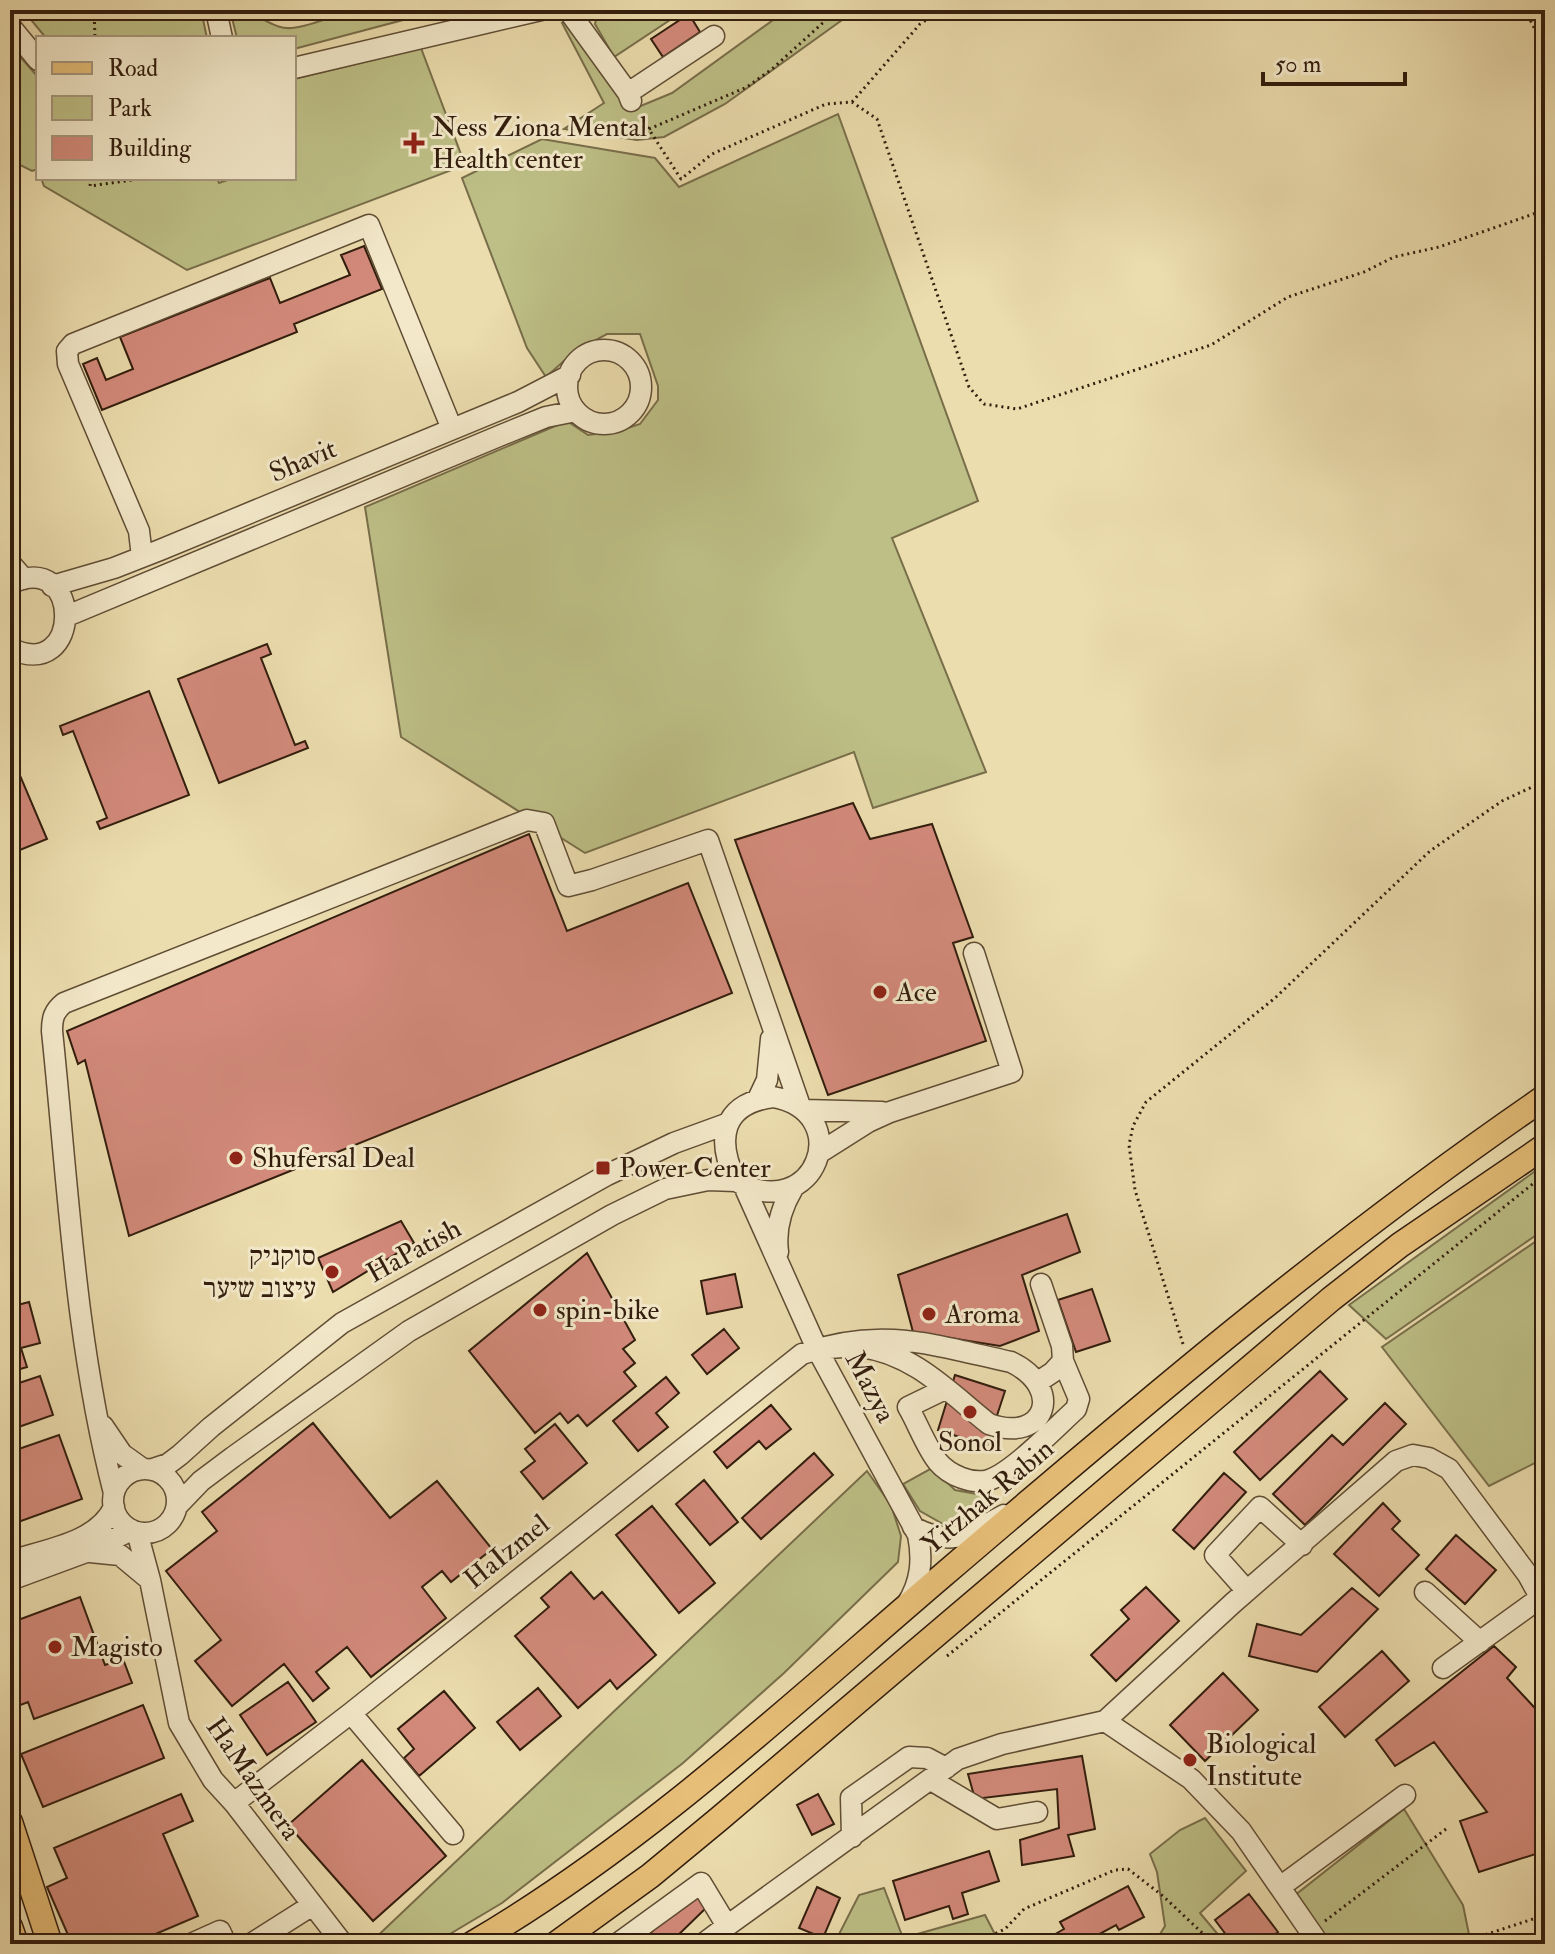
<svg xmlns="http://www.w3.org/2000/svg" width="1555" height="1954" viewBox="0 0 1555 1954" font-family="'IM FELL Double Pica','Frank Ruhl Libre',serif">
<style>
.green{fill:#bdbf86;stroke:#786e4a;stroke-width:2}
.building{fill:#d38a7b;stroke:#321d0d;stroke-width:2}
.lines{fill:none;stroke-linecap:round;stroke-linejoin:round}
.minor-casing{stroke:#604d35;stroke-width:23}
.major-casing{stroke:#321d0d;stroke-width:27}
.path{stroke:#321d0d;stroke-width:3;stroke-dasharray:2 4;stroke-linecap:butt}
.minor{stroke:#f3e9ca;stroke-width:20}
.major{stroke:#e6be77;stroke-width:24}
.poi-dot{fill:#8f2418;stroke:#f3e9ca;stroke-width:3}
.labels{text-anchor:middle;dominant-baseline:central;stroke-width:6;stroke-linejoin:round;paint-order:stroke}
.poi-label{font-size:28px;fill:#321d0d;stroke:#f3e9ca;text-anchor:start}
.street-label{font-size:28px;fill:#321d0d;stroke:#f3e9ca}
</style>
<rect width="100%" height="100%" fill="#ecddae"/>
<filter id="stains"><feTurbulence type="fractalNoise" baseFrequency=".0025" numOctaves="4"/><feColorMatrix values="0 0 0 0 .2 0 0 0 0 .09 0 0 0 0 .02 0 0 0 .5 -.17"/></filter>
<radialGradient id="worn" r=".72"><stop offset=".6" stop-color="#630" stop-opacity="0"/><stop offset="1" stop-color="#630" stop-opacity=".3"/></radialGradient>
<path class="green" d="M23 10H201L207 38H46Z
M352 10H398L403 20 294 49V38H237L232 18C261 8 268 30 292 28 311 26 333 16 352 10Z
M603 10H685L614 57 595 24 597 15Z
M787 10H856L725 104 664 137 637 140 564 129 604 103 562 23 570 19 631 110 672 93Z
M10 45 38 77V169L32 171 10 160Z
M421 48 465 165 187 270 44 186 41 178H217L219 183 233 178H294V79Z
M838 114 978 501 892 538 986 772 873 808 854 752 585 853 401 737 365 507 567 421 588 435 619 431 640 424 658 400V386L640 334H607L575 351 546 377 527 348 462 178 542 139 655 158 679 187Z
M1545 1164V1229L1386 1339 1349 1305Z
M1545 1235V1458L1489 1486 1382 1347Z
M932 1468 955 1490 993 1497 961 1521 943 1524 920 1511 903 1484Z
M867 1471 891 1505 901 1536 898 1562 784 1673 683 1763 502 1903 433 1944H369Z
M1404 1809 1463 1905 1471 1944H1331L1294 1896Z
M1205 1818 1246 1871 1200 1913 1226 1944H1154L1165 1926 1157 1872 1150 1854 1180 1830Z
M884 1888 903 1938 985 1915 1000 1944H834L859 1895Z"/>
<path class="building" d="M689 14 700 32 663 57 651 39Z
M364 246 382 289 294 324 297 332 102 410 83 364 97 358 106 380 133 369 120 337 270 278 280 303 350 275 341 255Z
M267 644 271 654 261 658 295 745 305 741 308 748 219 783 178 679Z
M149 691 189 795 100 829 97 822 107 818 73 731 63 735 60 726Z
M10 752 47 839 10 854Z
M853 803 870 839 932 824 973 937 953 943 986 1041 828 1095 735 840Z
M529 834 567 931 688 883 732 993 129 1236 85 1060 78 1064 67 1031Z
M1067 1214 1080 1252 1022 1275 1039 1331 1000 1346 913 1332 898 1275Z
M401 1221 414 1243 333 1292 318 1258Z
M587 1253 635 1340 623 1349 635 1363 624 1372 636 1386 587 1426 578 1415 568 1423 560 1413 535 1433 469 1351Z
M735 1274 742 1307 707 1314 701 1281Z
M1092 1289 1110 1341 1076 1352 1058 1300Z
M29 1302 40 1343 21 1348 27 1367 10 1372V1307Z
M724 1329 739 1348 707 1374 692 1355Z
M1320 1371 1347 1399 1260 1480 1234 1452Z
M955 1375 1005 1391 987 1446 938 1430Z
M40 1376 53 1415 10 1430V1386Z
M666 1377 679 1393 656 1413 668 1427 638 1451 613 1421Z
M1385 1403 1406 1424 1305 1525 1273 1494 1332 1435 1343 1445Z
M771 1405 791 1429 766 1449 759 1441 727 1468 714 1452Z
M313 1423 390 1518 437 1481 492 1549 451 1582 442 1571 422 1587 446 1618 371 1677 347 1647 316 1672 329 1688 313 1701 284 1664 232 1706 195 1661 221 1640 166 1571 217 1531 202 1512Z
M555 1424 587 1463 543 1499 521 1472 535 1461 525 1449Z
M59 1435 82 1499 10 1525V1452Z
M814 1453 833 1475 761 1539 742 1518Z
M1224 1473 1246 1492 1194 1549 1173 1530Z
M704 1480 738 1522 710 1545 676 1504Z
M1383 1503 1400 1521 1392 1529 1419 1555 1379 1596 1334 1554Z
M652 1506 715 1583 679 1613 616 1535Z
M1456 1535 1496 1570 1465 1604 1426 1569Z
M571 1572 594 1599 602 1592 656 1655 617 1689 610 1680 578 1708 515 1636 549 1607 541 1598Z
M1146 1587 1179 1621 1116 1681 1091 1655 1129 1619 1121 1610Z
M1352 1588 1378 1609 1317 1672 1249 1656 1257 1624 1301 1635Z
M80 1597 105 1665 123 1659 132 1683 34 1719 28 1702 10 1709V1623Z
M1494 1646 1516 1667 1507 1678 1545 1719V1851L1479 1872 1460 1821 1487 1812 1434 1742 1395 1766 1376 1740Z
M1382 1651 1409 1681 1345 1737 1319 1707Z
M1223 1673 1258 1710 1205 1761 1170 1725Z
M288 1682 316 1722 267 1755 240 1715Z
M538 1688 561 1716 520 1750 497 1722Z
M444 1691 475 1728 419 1776 404 1758 414 1749 398 1729Z
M143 1705 164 1758 43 1807 21 1754Z
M1082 1756 1095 1829 1068 1835 1074 1856 1022 1865 1020 1840 1059 1828 1057 1789 975 1799 968 1774Z
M362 1760 446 1856 373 1921 288 1825Z
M181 1794 193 1821 163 1834 198 1916 132 1944H72L47 1887 67 1878 54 1848Z
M818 1794 834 1824 812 1835 797 1805Z
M989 1851 999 1881 962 1893 968 1914 953 1919 949 1906 905 1920 893 1881Z
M1128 1886 1144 1917 1119 1930 1116 1925 1081 1944H1038L1064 1929 1060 1922Z
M817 1887 840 1898 823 1938 799 1928Z
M693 1892 707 1907 669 1944H639Z
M1249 1894 1278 1932 1263 1944H1233L1215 1920Z"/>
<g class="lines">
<g class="minor-casing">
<path id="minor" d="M216 10 222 38
M568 10 628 93 631 101
M10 26 38 60
M294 68 541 10
M628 93 714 36
M567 387a37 37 0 1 1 74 0a37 37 0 1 1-74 0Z
M142 557 139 531 68 364 67 351 73 344 369 225 452 429
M10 563 24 579
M10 584C84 547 83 685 10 648
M52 586 114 568 160 550 518 402 570 375
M67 616 504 434 546 417 576 411
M773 1097C857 1112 816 1226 736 1181 716 1140 721 1104 773 1097Z
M758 1099 767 1080 771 1039
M804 1110 882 1112
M819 1153 868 1122 890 1112 1012 1072 974 953
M744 1186 817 1349 918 1535C923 1560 921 1582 907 1604
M778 1252C775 1229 781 1208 793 1188
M1038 1382 1053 1372 1063 1361 1062 1346 1041 1284
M945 1389 908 1407C918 1424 926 1447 938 1462 949 1475 972 1485 989 1480 1013 1472 1056 1427 1076 1409L1079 1399 1063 1361
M103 1426 122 1454 143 1469
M113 1501a32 32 0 1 1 64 0a32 32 0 1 1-64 0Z
M153 1469 168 1464 180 1455 211 1427 342 1323 607 1175 674 1143 729 1123
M114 1493C75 1343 68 1184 52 1031 52 1018 54 1011 64 1003L527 820 544 823 568 886 592 880 708 840 800 1106
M177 1506 201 1481 233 1457 409 1331 612 1215 665 1189 708 1180 736 1181
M913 1527C952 1548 969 1534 1004 1515
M137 1532 150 1580 179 1723 213 1780 234 1803 343 1944
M90 1552 120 1555 150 1580
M10 1561C44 1550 98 1543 114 1507
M10 1580 86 1552 132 1530
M1247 1591 1215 1555 1260 1507 1302 1545
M1425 1592 1480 1642
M1443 1668 1540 1598
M351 1713 453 1834
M1105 1721 1191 1779 1241 1831 1319 1944
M931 1780 997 1819 1037 1812
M234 1803 351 1713 802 1354C881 1326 933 1345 1011 1362 1065 1388 1046 1444 989 1424 950 1393 913 1353 861 1347 847 1346 832 1348 817 1349
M852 1837 851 1798 909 1757 927 1758 946 1768
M1280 1887 1405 1795
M191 1944 220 1931 226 1944
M251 1944 311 1906
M617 1944 701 1883 727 1926 958 1759 1002 1744 1105 1721 1233 1603 1396 1461 1413 1455 1429 1458 1449 1469 1528 1575 1545 1606
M703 1944 727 1926"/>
</g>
<g class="major-casing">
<path id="major" d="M10 1822 50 1944
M10 1927 16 1944
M472 1944C645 1843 791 1705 942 1576 1137 1409 1333 1242 1545 1097
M556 1944 650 1876 719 1819 1331 1299 1400 1245 1545 1146"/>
</g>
<path class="path" d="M94 10 95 38
M698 10 703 21
M1525 10 1545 49
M852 102 920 24 942 10
M641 117 681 179 712 154 826 104 852 102 877 119 969 387 984 404 1017 409 1211 345 1288 297 1364 272 1394 257 1439 247 1545 210
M649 129 747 87 772 69 837 10
M91 178 90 186 146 178
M1183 1344 1135 1190 1129 1145 1133 1126 1146 1102 1275 998 1430 851 1502 801 1545 781
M947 1656 1545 1174
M1325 1921 1446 1829
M748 1935 770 1944
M974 1944 1005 1929 1024 1909 1115 1870 1128 1869 1163 1896 1214 1944
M1457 1944 1545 1915"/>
<use href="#minor" class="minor"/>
<use href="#major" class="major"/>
</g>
<g class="poi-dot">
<path d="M410 131h8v8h8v8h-8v8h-8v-8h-8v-8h8z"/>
<circle cx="880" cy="992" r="8"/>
<circle cx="236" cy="1158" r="8"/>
<rect x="595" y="1160" width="16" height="16" rx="4"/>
<circle cx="332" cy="1272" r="8"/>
<circle cx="540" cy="1310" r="8"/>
<circle cx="929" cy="1314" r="8"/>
<circle cx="970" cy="1412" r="8"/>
<circle cx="55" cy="1647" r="8"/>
<circle cx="1190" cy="1760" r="8"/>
</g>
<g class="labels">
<g class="poi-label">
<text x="432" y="127">Ness Ziona Mental<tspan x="432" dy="32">Health center</tspan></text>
<text x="896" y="992">Ace</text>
<text x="252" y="1158">Shufersal Deal</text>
<text x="619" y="1168">Power Center</text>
<text x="316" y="1256" text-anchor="end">סוקניק<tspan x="316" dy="32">עיצוב שיער</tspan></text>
<text x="556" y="1310">spin-bike</text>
<text x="945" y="1314">Aroma</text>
<text x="970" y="1442" text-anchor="middle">Sonol</text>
<text x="71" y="1647">Magisto</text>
<text x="1206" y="1744">Biological<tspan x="1206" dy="32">Institute</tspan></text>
</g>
<g class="street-label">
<text transform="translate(303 461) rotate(-23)">Shavit</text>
<text transform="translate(414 1251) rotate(-29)">HaPatish</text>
<text transform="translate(870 1387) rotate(62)">Mazya</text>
<text transform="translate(988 1497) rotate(-40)">Yitzhak Rabin</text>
<text transform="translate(507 1552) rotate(-39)">HaIzmel</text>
<text transform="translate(253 1779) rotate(55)">HaMazmera</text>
</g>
</g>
<rect width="1555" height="1954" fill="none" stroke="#ecddae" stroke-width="40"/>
<rect x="12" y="12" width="1531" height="1930" fill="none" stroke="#321d0d" stroke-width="4"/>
<rect x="20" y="20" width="1515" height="1914" fill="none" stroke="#321d0d" stroke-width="2"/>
<rect x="36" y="36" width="260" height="144" fill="#f3e9ca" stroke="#a6977e" stroke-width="2"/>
<rect x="52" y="62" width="40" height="12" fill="#e6be77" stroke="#a6977e" stroke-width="2"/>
<text x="108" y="76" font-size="24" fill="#321d0d">Road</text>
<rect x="52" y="96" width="40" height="24" fill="#bdbf86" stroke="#a6977e" stroke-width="2"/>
<text x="108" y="116" font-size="24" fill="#321d0d">Park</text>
<rect x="52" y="136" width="40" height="24" fill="#d38a7b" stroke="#a6977e" stroke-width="2"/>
<text x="108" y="156" font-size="24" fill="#321d0d">Building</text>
<path d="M1263 72v12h142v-12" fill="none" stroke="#321d0d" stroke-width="4"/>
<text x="1275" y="72" font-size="24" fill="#321d0d" stroke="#f3e9ca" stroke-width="6" paint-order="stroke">50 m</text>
<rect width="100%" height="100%" filter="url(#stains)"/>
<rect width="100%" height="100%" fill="url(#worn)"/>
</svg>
